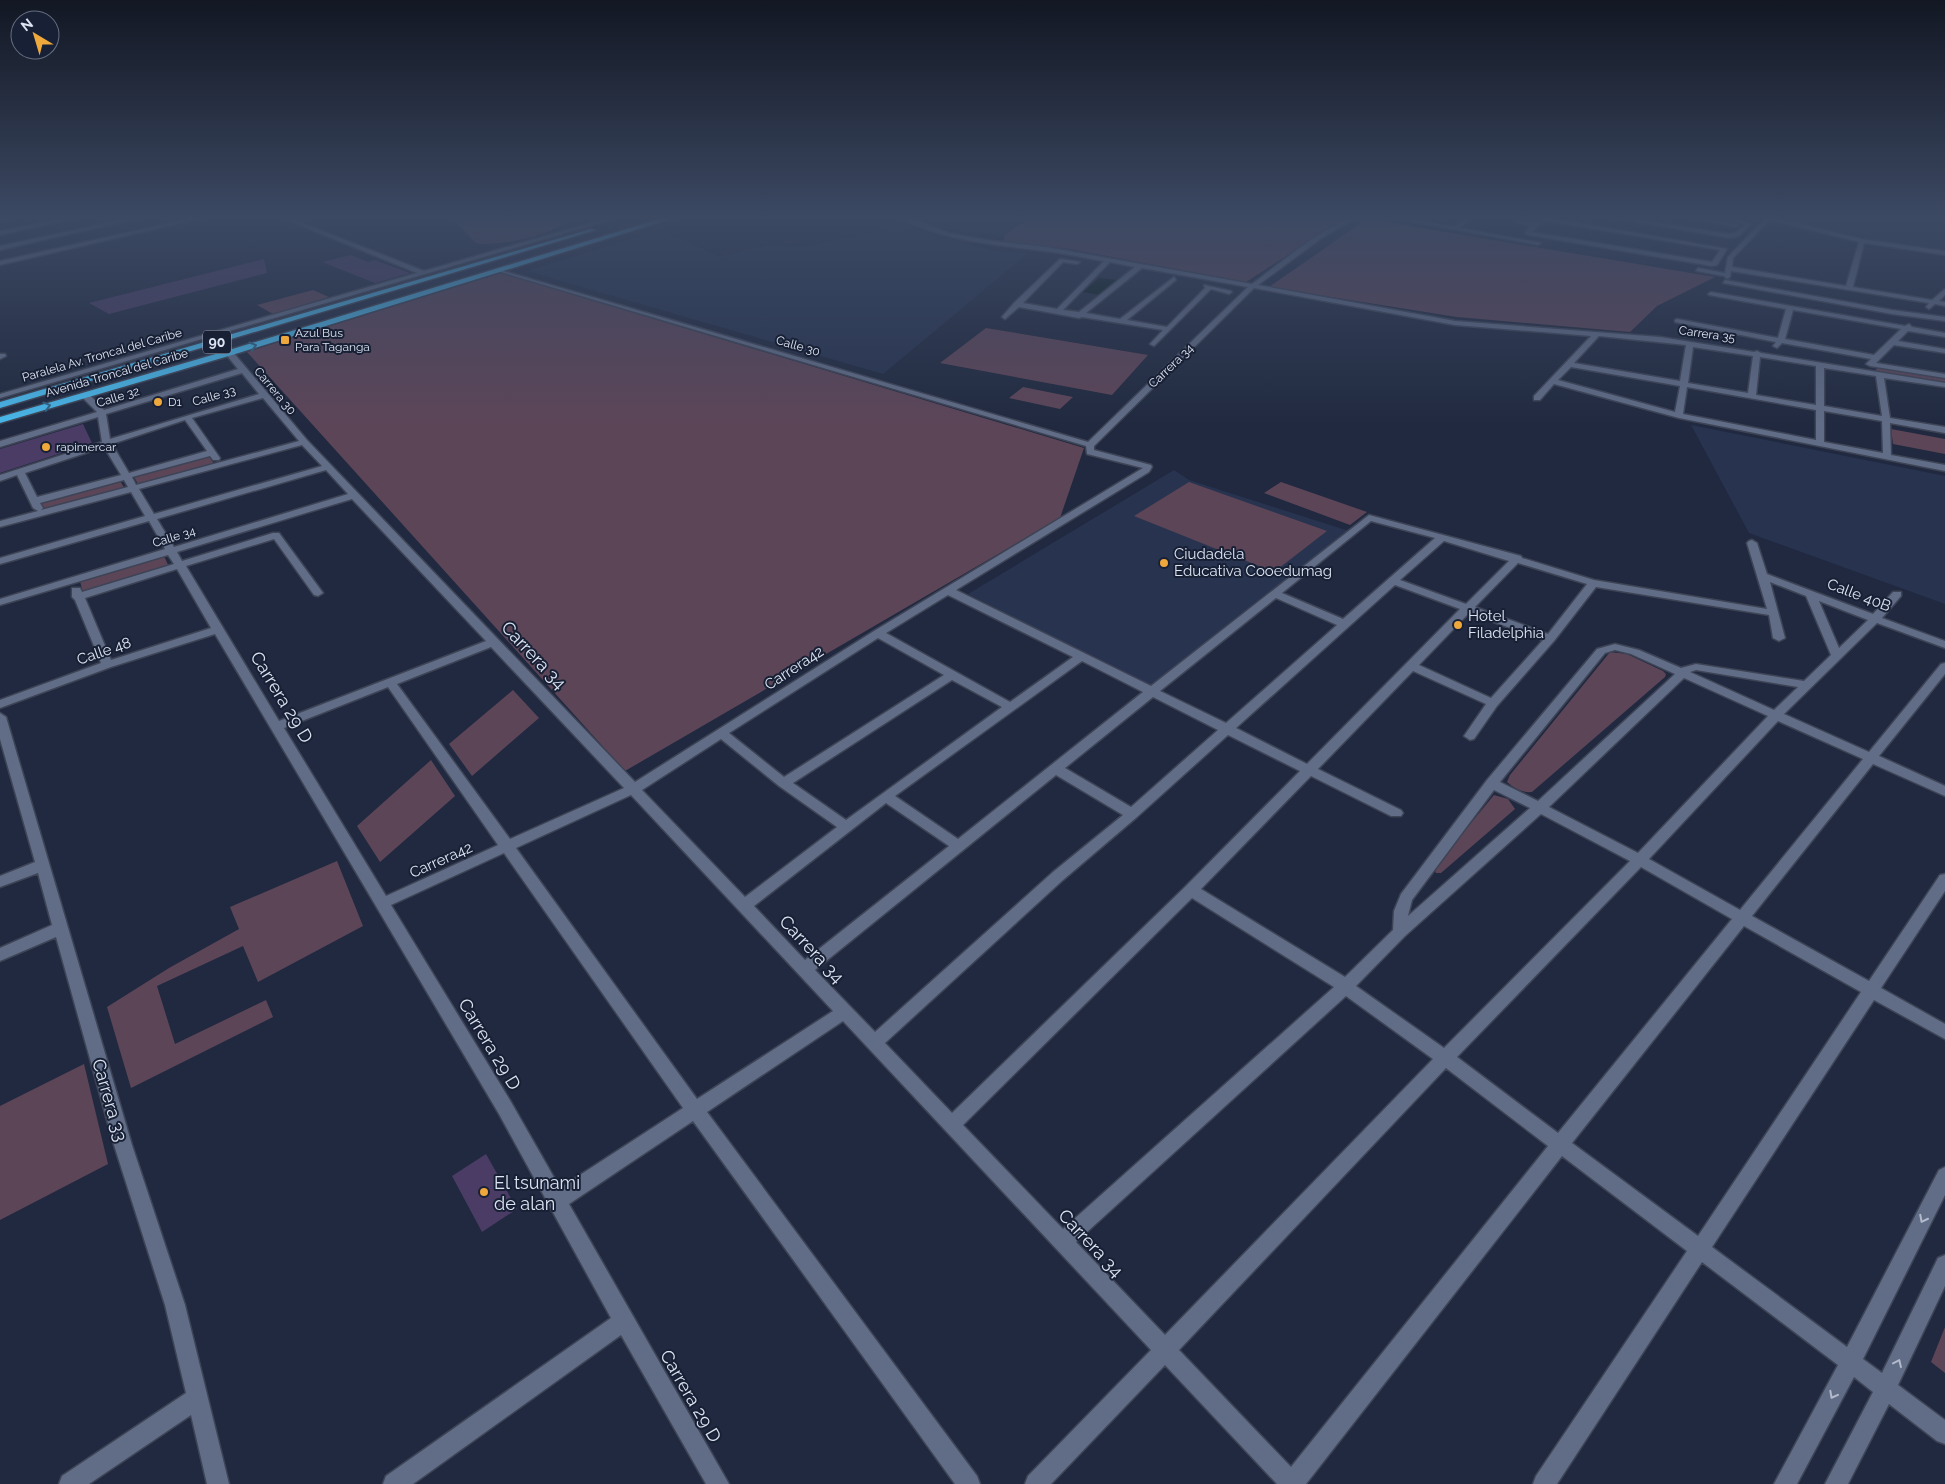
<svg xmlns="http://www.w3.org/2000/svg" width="1945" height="1484" viewBox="0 0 1945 1484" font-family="Raleway,sans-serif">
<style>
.built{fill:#27334f}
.green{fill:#5d4558}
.water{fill:#051a1a}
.building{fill:#4a3c64}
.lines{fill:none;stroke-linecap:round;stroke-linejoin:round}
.minor-casing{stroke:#3d4456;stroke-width:3}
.highway-casing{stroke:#3d4456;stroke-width:3}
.minor{fill:#616c86;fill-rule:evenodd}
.highway{fill:#49b7ea;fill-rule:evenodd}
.oneway{stroke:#2e6486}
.oneway2{stroke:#b2bacc}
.poi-dot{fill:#eea83c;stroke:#172035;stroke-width:2}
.labels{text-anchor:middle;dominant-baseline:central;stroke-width:4;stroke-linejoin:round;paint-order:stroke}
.far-poi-label{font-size:12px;fill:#dde4f2;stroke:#172035;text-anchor:start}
.far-street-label{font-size:12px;fill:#dde4f2;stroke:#172035}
.shield{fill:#172035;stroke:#a2a9b9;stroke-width:1}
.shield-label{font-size:14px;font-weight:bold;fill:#dde4f2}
.poi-label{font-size:15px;fill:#dde4f2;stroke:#172035;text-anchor:start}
.street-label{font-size:15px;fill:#dde4f2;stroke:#172035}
.near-street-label{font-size:18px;fill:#dde4f2;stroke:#172035}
.near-poi-label{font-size:18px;fill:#dde4f2;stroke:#172035;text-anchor:start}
</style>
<rect width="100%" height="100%" fill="#20293f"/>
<path class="built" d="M912 218H1026L1004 237 984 234 975 236 948 228 954 226 944 223 933 225Z
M1762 218H1945V254L1847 237Z
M902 226 994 251 1028 253 883 374 527 271 661 230 720 257 768 245 804 247Z
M1691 425 1945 476V604L1749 533Z
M1174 470 1189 480 1349 531 1157 690 968 594Z"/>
<path class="green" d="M452 218H575C549 235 512 244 481 244L476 243Z
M1026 218H1345L1246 282 1070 249 1004 241V237Z
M1367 219 1715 277 1657 306 1630 332 1457 317 1269 287Z
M501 273 1084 448 1060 518 625 771 247 352Z
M313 290 329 297 273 314 257 305Z
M986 328 1148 355 1112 395 940 363Z
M1879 366 1945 376V384L1874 372Z
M1023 387 1073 397 1060 409 1009 398Z
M1891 429 1945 439V454L1893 444Z
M209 456 214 464 138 484 134 477Z
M119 479 125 489 43 510 41 500Z
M1189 482 1327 531 1274 572 1134 516Z
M1281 482 1367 512 1350 525 1264 493Z
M164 556 169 567 83 593 80 581Z
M1610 652 1627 654 1663 671 1666 674 1665 677 1532 792C1522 793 1514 788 1507 782L1510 775Z
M513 690 539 718 472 776 449 744Z
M431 760 455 796 380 862 357 826Z
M1494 795 1508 799 1515 809 1441 873H1436L1434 868Z
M337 861 363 926 258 982 243 946 157 986 175 1044 266 1000 273 1017 131 1088 107 1007 169 968 239 929 230 907Z
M84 1064 108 1164 0 1220V1106Z
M1945 1327V1373L1931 1362Z"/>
<path class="water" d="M1099 278 1118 280 1100 295 1083 292Z"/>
<path class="building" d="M351 255 368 262 375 260 410 273 375 283 322 262Z
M264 259 267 273 109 314 89 303Z
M83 424 92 443 0 473V449Z
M486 1154 517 1209 482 1232 452 1176Z"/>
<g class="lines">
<g class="minor-casing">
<path id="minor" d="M0 218H14L0 222Z
M64 218H76L0 235V231Z
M129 218H140L0 250V246Z
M192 218H203L0 265V261Z
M282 218H290L424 271 607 218H617L0 398V394L417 273Z
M902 218H911L949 233 993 241 1046 247 1252 284C1273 269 1333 218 1356 218L1319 240 1258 285 1455 321 1660 337 1754 352 1757 351 1761 353 1945 383V387L1884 378 1890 418 1945 427V433L1890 423 1891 455 1945 465V471L1679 418 1554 384 1540 400H1534V396L1591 336 1455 325 1254 288 1094 446V450L1151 465 1152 467 1149 472 956 590 1151 686 1369 515 1521 556 1522 558 1594 580 1767 609 1747 543 1749 541 1752 540 1757 543 1767 574 1873 614 1893 592H1901V596L1882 618 1945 641V648L1877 623 1784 714 1869 752 1941 664 1945 663V674L1879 756 1945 786V796L1873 764 1752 916 1869 981 1940 875 1945 874V891L1881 988 1945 1024V1039L1874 1000 1712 1247 1847 1347 1939 1170 1945 1167V1195L1863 1359 1882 1373 1938 1258 1945 1255V1286L1898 1385 1945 1420V1444L1937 1441 1889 1404 1848 1484H1825L1873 1392 1854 1377 1797 1484H1774L1838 1365 1702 1262 1557 1484H1533L1536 1476 1687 1251 1562 1156 1306 1484H1277L1165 1365 1051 1484H1025L1028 1476 1151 1350 843 1021 707 1112 977 1476 980 1484H955L693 1121 569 1204 729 1484H706L621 1335 413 1484H383L386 1476 611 1318 499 1114 215 634 111 667 0 708V700L101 663 75 600 72 597V588H80L82 592 174 564 168 555 0 605V599L165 549 149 521 0 564V558L145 516 131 492 0 527V521L38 511 33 508 17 475 0 481V475L102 442 98 417 0 447V441L97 412 82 397V393H88L104 410 238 369 225 353 232 351 307 440 635 782 874 631 1143 468 1087 454 1086 446 497 271V269L1088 442 1248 287 1142 268 1086 313 1120 319 1174 277 1176 280 1127 320 1167 327 1205 288 1204 285 1231 291 1232 292 1229 294 1211 289 1154 346 1150 344 1163 330 1082 317 1079 318 1019 307 1005 319 1002 317 1014 303 1060 259 1080 262 1077 264 1063 262 1023 303 1057 309 1104 261C1084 258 1064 253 1044 251 1001 245 939 241 902 218ZM1110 262 1135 267 1079 312 1063 310ZM1599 336 1686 345 1680 381 1574 363ZM1693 347 1753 356 1748 393 1688 383ZM1760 357 1816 366V405L1756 395ZM1571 367 1680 386 1675 412 1558 380ZM1824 368 1876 376 1882 416 1824 406ZM242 373 259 394 110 439 106 414ZM1687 387 1816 410V440L1683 414ZM263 398 299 441 136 485 132 477 210 456 213 460H219L220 458 192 418ZM1824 411 1882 421 1883 453 1824 442ZM185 420 207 451 129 473 112 444ZM302 445 322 466 154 514 139 489ZM104 447 121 475 37 497 25 473ZM326 470 348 494 174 547 157 519ZM124 480 128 487 41 510 43 508 40 503ZM352 499 486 641 279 721 186 566 274 539 314 595 318 596 323 593 279 533H273L182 561 177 552ZM1371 521 1435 538 1343 619 1282 593ZM1444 541 1509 561 1466 604 1400 580ZM1518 563 1587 584 1548 634 1475 607ZM177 569 211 628 111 660 85 598ZM1770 582 1806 596 1831 655 1804 681 1696 664 1681 668 1639 650 1615 644 1597 649 1487 780 1401 894 1394 911 1393 930 1345 977 1201 889 1311 776 1391 816H1401L1403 813 1401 810 1318 769 1413 671 1486 704 1464 736 1470 740 1474 739 1497 706 1554 641 1596 587 1769 615 1773 638 1779 641 1785 638ZM1395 585 1460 609 1307 764 1236 728ZM948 595 1073 657 1010 702 886 633ZM1276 598 1337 625 1226 723 1160 691ZM1819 601 1868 620 1839 648ZM1469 613 1543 640 1491 698 1419 665ZM878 638 944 675 784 777 729 733ZM491 647 624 788 510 839 397 684ZM1615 650 1631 654 1675 674 1538 801 1500 782 1605 653ZM1082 661 1143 692 958 839 895 796ZM1696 670 1798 687 1774 710 1690 672ZM1684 678 1768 716 1638 853 1549 807ZM952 680 1002 707 846 820 793 783ZM388 687 498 845 386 896 284 728ZM1153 697 1218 730 1131 807 1065 768ZM1778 721 1863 759 1740 910 1649 859ZM1228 735 1300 771 1186 886 952 1113 885 1043 1063 880 1137 817ZM721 739 779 786 837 827 745 897 642 790ZM1056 775 1123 815 1053 872 875 1032 815 970ZM1494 790 1530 808 1408 916 1412 900ZM631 795 833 1011 697 1099 516 848ZM886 803 949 846 805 960 754 906ZM1541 814 1630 861 1444 1048 1356 986 1405 936ZM504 853 683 1108 560 1188 511 1102 391 905ZM1641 867 1732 919 1558 1133 1457 1057ZM1192 898 1334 987 1063 1229 963 1125ZM1744 926 1861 992 1698 1236 1572 1143ZM1346 996 1433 1059 1165 1335 1076 1242ZM1446 1068 1548 1146 1291 1467 1179 1350Z
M1392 218H1406L1454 227 1464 218H1471L1460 228 1541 243 1538 245Z
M1540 218H1552L1727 249 1717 265 1712 266 1528 235 1525 233 1530 226 1515 222 1518 220 1533 223ZM1543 221H1547L1720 250 1712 262 1532 232Z
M1613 218H1628L1729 234 1735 233 1745 225 1725 218H1735L1752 224 1739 236 1729 238Z
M1691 218H1705L1739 225 1736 227Z
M1765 218H1776L1862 239 1945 251V255L1864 243 1853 287 1932 300 1945 289V295L1939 301 1945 302V306L1935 304 1929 309 1926 307 1929 303 1731 271 1730 277 1727 279 1724 276 1696 271 1698 268 1725 273 1728 257ZM1770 220 1859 242 1846 286 1732 267 1733 258Z
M1725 280 1892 310 1945 317V321L1892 314 1723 283Z
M1711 292 1905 326 1909 324 1912 327 1945 333V337L1908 331 1898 341 1945 349V353L1894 345 1876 363 1945 374V378L1870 366 1866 364 1871 359 1782 343 1777 348 1773 346 1776 342 1675 322V320L1677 319 1778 338 1786 309 1709 295 1708 294ZM1793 310 1901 329 1874 355 1785 339Z
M0 354H5L6 356 0 359Z
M0 713 6 717 132 1145 185 1305 229 1484H207L191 1415 89 1484H59L62 1476 186 1393 165 1305 114 1145 56 937 0 961V948L52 925 38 873 0 887V876L35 862 0 739Z"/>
</g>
<g class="highway-casing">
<path id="highway" d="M663 218H674L232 355 0 423V417L226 351Z
M591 229 596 230 0 408V402Z"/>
</g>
<use href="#minor" class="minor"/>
<use href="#highway" class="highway"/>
</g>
<defs><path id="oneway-chevron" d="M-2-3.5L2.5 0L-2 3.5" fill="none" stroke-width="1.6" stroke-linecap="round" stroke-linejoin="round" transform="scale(1.25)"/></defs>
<g class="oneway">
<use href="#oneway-chevron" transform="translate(253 346) rotate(-17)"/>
<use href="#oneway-chevron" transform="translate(47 406) rotate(-16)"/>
</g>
<g class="oneway2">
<use href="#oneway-chevron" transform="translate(1923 1219) rotate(117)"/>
<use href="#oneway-chevron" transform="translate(1898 1363) rotate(-65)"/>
<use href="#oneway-chevron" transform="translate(1833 1395) rotate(118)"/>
</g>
<linearGradient id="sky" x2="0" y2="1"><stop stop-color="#121723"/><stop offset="0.51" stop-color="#3c4963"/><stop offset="1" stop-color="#3c4963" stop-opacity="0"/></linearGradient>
<rect width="1945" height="426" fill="url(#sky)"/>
<g class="poi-dot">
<rect x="280" y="335" width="10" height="10" rx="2.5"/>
<circle cx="158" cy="402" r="5"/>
<circle cx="46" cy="447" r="5"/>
<circle cx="1164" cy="563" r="5"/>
<circle cx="1458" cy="625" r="5"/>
<circle cx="484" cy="1192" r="5"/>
</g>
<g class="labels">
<g class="far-poi-label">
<text x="295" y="333">Azul Bus<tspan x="295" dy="14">Para Taganga</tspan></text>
<text x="168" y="402">D1</text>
<text x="56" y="447">rapimercar</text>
</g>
<g class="far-street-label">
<text transform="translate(1707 334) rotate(8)">Carrera 35</text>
<text transform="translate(798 346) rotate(16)">Calle 30</text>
<text transform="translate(102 355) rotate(-16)">Paralela Av. Troncal del Caribe</text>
<text transform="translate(1171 366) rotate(-44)">Carrera 34</text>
<text transform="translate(117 373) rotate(-16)">Avenida Troncal del Caribe</text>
<text transform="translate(275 391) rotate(50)">Carrera 30</text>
<text transform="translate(214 396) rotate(-16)">Calle 33</text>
<text transform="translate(118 397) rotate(-17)">Calle 32</text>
<text transform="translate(174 537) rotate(-17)">Calle 34</text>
</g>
<rect class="shield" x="203" y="330.5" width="28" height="23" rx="4"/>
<g class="shield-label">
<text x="217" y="342">90</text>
</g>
<g class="poi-label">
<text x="1174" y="554">Ciudadela<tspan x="1174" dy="17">Educativa Cooedumag</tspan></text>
<text x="1468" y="616">Hotel<tspan x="1468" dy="17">Filadelphia</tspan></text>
</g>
<g class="street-label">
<text transform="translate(1859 595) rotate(21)">Calle 40B</text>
<text transform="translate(104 651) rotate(-19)">Calle 48</text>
<text transform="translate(794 668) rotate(-33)">Carrera42</text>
<text transform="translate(441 860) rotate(-24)">Carrera42</text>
</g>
<g class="near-street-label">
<text transform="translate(534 655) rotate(47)">Carrera 34</text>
<text transform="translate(282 697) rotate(59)">Carrera 29 D</text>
<text transform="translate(812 949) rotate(47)">Carrera 34</text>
<text transform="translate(490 1044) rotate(59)">Carrera 29 D</text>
<text transform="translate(110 1100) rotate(74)">Carrera 33</text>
<text transform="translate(1091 1243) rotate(47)">Carrera 34</text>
<text transform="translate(691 1396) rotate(60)">Carrera 29 D</text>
</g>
<g class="near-poi-label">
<text x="494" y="1182">El tsunami<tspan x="494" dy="21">de alan</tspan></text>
</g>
</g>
<g transform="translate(35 35) rotate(322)"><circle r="24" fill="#172035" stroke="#666e81"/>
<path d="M0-4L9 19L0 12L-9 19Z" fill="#eea83c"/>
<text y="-8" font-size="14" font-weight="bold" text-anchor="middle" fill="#dde4f2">N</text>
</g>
</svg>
